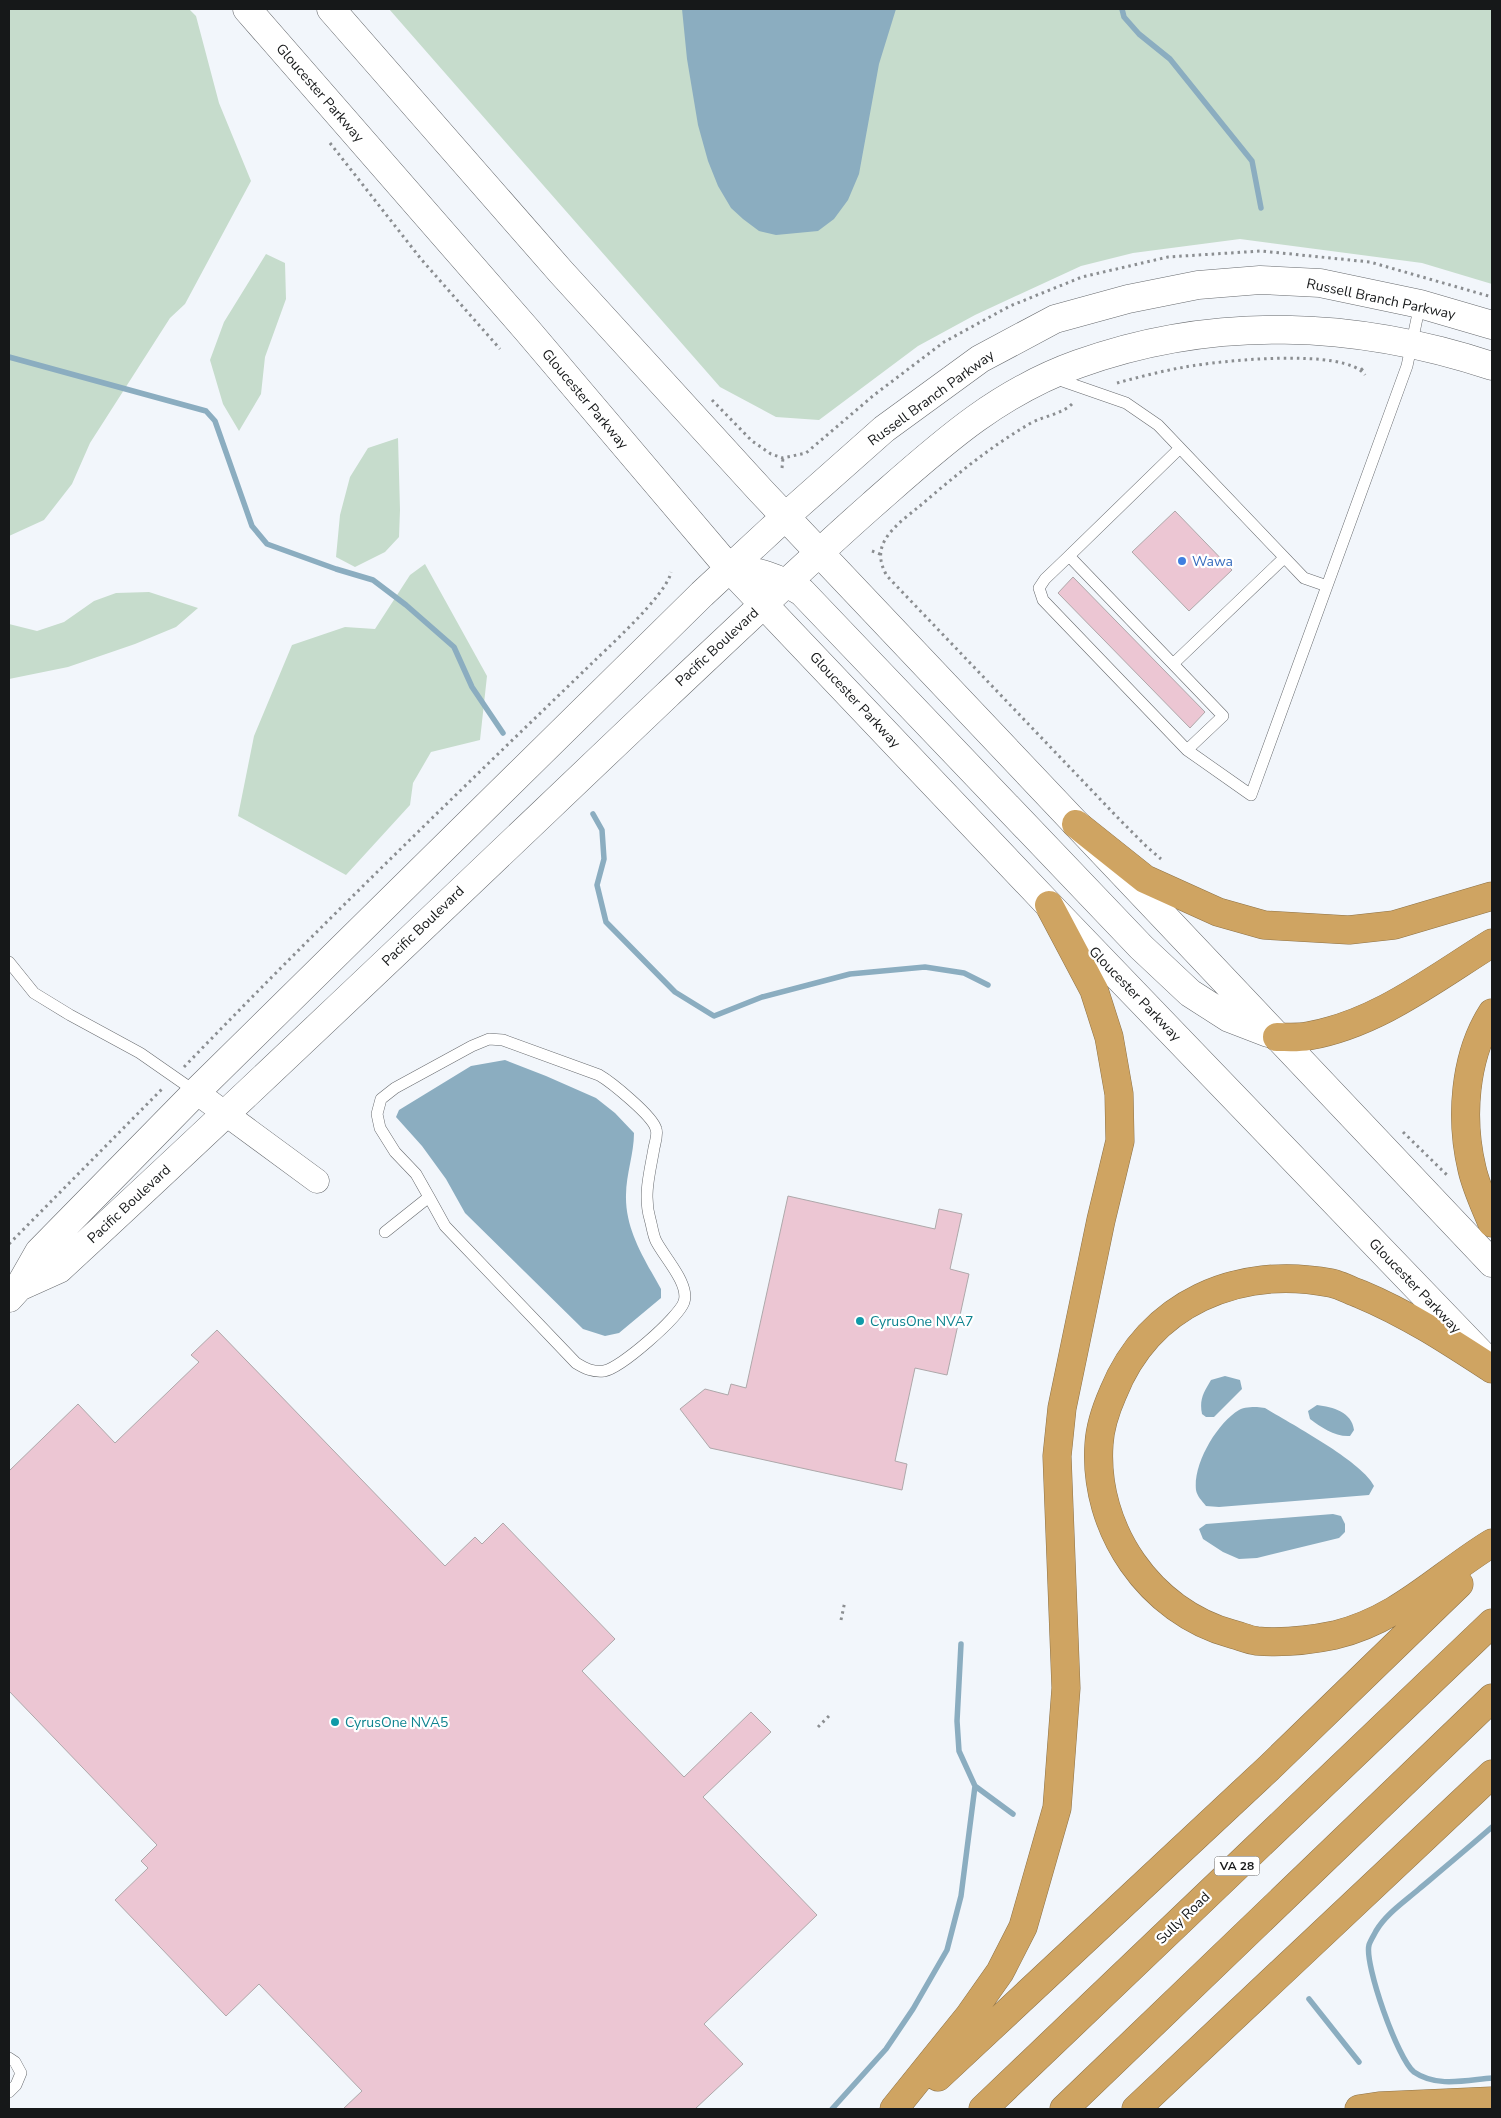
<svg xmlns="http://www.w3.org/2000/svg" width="1501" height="2118" viewBox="0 0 1501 2118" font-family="'Nunito Sans',sans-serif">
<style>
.green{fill:#c6dccc}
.water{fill:#8badc0}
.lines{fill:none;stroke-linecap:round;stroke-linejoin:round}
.stream{stroke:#8badc0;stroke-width:5.5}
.building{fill:#ecc6d3;stroke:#aea8aa}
.lane-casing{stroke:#676a6e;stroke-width:12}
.street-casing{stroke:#676a6e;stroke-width:25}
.secondary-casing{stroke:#676a6e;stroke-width:29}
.highway-casing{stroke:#8e7348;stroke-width:29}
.path{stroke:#8b8e91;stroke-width:3;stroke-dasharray:2.5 4;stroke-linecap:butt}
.lane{stroke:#fff;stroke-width:11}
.street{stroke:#fff;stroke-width:24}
.secondary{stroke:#fff;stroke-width:28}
.highway{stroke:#cfa462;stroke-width:28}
.shop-dot{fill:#3f7fe0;stroke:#fff;stroke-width:2}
.culture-dot{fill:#0f9aa8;stroke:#fff;stroke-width:2}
.labels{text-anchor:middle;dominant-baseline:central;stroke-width:4.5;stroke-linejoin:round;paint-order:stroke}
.shield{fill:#fff;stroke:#5c5d5e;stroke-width:1}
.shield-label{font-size:12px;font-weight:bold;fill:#161819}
.street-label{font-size:14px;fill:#161819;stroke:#fff}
.shop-label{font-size:14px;fill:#366cbe;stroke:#fff;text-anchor:start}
.culture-label{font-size:14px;fill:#0d838f;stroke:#fff;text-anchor:start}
</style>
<rect width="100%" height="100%" fill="#f2f6fb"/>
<path class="green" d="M9 9H189L196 16 219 103 251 181 185 304 170 318 90 443 72 484 44 520 9 536Z
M389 9H1492V284L1422 263 1240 239 1133 253 1081 266 975 315 918 346 819 420 776 417 720 387Z
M266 254 285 263 286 299 265 357 261 394 239 431 223 404 210 360 224 322Z
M398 438 400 510 399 537 385 552 355 567 336 557 340 515 350 477 368 448Z
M425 564 487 676 480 740 431 752 413 783 410 805 346 875 238 816 254 736 292 645 345 627 375 629 410 575Z
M149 592 198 608 176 627 135 644 68 667 9 679V624L37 631 64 622 94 601 116 593Z"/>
<path class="water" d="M682 9H896L879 64 859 174 848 200 834 219 818 231 776 235 759 231 743 219 731 208 718 186 708 161 698 125 687 59Z
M505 1060 546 1076 596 1098 615 1113 634 1133C634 1154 626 1174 626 1195 625 1230 645 1260 661 1289V1298L619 1333 605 1336 583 1329 465 1213 446 1179 422 1146 396 1117 399 1110 471 1066Z
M1225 1376 1240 1380 1242 1389 1214 1417H1206L1202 1414C1199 1399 1204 1392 1211 1380Z
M1317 1405C1333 1407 1352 1412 1354 1430L1350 1436C1335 1437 1321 1427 1310 1419L1308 1411Z
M1257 1407 1265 1408C1291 1424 1363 1462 1374 1486L1369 1495 1219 1507 1206 1506C1202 1501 1197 1496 1196 1490 1193 1464 1217 1423 1239 1410 1244 1407 1251 1407 1257 1407Z
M1333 1514 1341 1516 1345 1524V1532L1339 1538 1257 1558 1239 1559 1223 1552 1203 1539 1199 1529 1206 1524Z"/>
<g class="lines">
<path class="stream" d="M1122 9 1124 17 1139 34 1170 59 1252 161 1261 208
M9 357 206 411 215 421 252 526 267 544 336 569 373 580 406 605 454 647 472 687 503 733
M593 814 602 830 604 859 597 885 606 922 675 992 714 1016 762 997 850 974 925 967 964 973 988 985
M961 1644 957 1721 959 1751 975 1786 1013 1814
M1492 1827C1468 1848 1444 1868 1419 1889 1404 1902 1386 1914 1376 1931 1374 1935 1370 1941 1369 1945 1364 1964 1398 2060 1414 2072 1437 2088 1467 2080 1492 2078
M1309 1999 1359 2062
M832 2109 886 2049 913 2009 947 1950 961 1896 975 1786"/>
</g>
<path class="building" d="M1175 511 1232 570 1189 611 1132 552Z
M1073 577 1205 712 1190 728 1058 593Z
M788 1196 935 1229 939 1209 962 1214 950 1269 969 1274 947 1375 915 1368 895 1461 907 1464 902 1490 710 1448 680 1409 705 1389 728 1395 731 1384 746 1388Z
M217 1330 445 1566 475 1537 482 1544 503 1523 615 1639 582 1671 684 1777 751 1712 771 1732 703 1797 817 1915 704 2024 743 2064 695 2109H343L362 2091 259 1984 226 2016 115 1900 148 1868 141 1861 157 1845 9 1691V1471L78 1404 115 1443 199 1362 191 1355Z"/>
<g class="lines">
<g class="lane-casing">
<path id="lane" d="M1054 378 1126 403 1158 425 1304 578 1327 586
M1180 448 1069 556 1173 664 1284 558
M1069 556 1045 579 1039 588 1043 600 1187 750 1251 795 1407 366 1420 304
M1173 664 1223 716 1187 750
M9 962 34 993 70 1015 140 1053 196 1092
M385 1232 429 1197 445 1226 576 1363C586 1369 592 1372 604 1371 621 1368 678 1318 684 1302 690 1284 664 1257 656 1241 653 1235 652 1226 650 1219 643 1195 650 1172 654 1148 655 1143 658 1134 656 1129 653 1116 611 1082 599 1075L503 1040 489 1039 472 1046 395 1088 381 1099 377 1114 380 1128 395 1152 416 1174 429 1197
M9 2058 15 2062 21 2073 16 2085 9 2092"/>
</g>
<g class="street-casing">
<path id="street" d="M196 1092 317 1181"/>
</g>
<g class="secondary-casing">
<path id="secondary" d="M247 9 527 330 729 568 1049 905 1486 1359
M331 9 561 272 761 491 1492 1263
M729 568C758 571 777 577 802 592L1141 947 1190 993 1229 1018 1268 1033
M19 1287 59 1269C264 1080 465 887 667 695 735 631 802 567 872 505 937 448 994 394 1078 364 1214 315 1356 321 1492 366
M9 1298 19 1287 39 1252 196 1092 702 594 786 516 884 429 980 359 1055 319 1128 299 1198 285 1260 280 1320 283 1420 304 1492 325"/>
</g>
<g class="highway-casing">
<path id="highway" d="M1076 824 1145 879 1218 912 1264 925 1349 930 1394 925 1492 896
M1492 1013C1464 1057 1460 1119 1472 1169 1476 1187 1485 1206 1492 1223
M1277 1037C1287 1037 1298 1038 1308 1036 1377 1024 1434 979 1492 943
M1492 1369C1449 1341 1408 1314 1360 1294 1351 1291 1341 1285 1331 1283 1238 1265 1149 1303 1113 1393 1106 1409 1100 1426 1099 1444 1093 1529 1150 1612 1232 1634 1240 1636 1249 1640 1257 1641 1282 1643 1311 1640 1335 1635 1400 1619 1438 1576 1492 1543
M938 2077 1270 1767 1459 1584
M894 2109 969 2016 1000 1972 1023 1927 1057 1808 1066 1688 1057 1456 1062 1408 1101 1220 1120 1141 1119 1094 1109 1037 1094 990 1049 905
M983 2109 1492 1623
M1064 2109 1492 1698
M1136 2109 1492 1774
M1359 2109 1379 2106 1492 2101"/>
</g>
<path class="path" d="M330 143 421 259 500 349
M1361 370 1366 366
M1117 383C1139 377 1162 371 1185 367 1218 361 1345 347 1365 375
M712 400 752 441 771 454 783 458 806 453 874 395 944 342 1010 306 1082 277 1168 257 1261 251 1370 262 1492 297
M1072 404C1060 415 1046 415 1031 423 991 446 956 475 921 505 909 515 893 526 885 540 878 552 880 564 887 576L1120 820 1146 846 1161 859
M782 468 783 458
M872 551 880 554
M184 1067C314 932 449 801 585 670 604 651 667 595 671 572
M1403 1132 1449 1177
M9 1244 163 1088
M841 1620 845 1601
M818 1727 831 1714"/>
<use href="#lane" class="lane"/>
<use href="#street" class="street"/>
<use href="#secondary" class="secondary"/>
<use href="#highway" class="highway"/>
</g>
<circle class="shop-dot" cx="1182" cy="561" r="5"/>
<g class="culture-dot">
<circle cx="860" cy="1321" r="5"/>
<circle cx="335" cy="1722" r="5"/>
</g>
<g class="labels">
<rect class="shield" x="1214.5" y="1856.5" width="45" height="19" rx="4"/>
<g class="shield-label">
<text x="1237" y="1866">VA 28</text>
</g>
<g class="street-label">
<text transform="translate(320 93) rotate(49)">Gloucester Parkway</text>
<text transform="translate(1381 299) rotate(12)">Russell Branch Parkway</text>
<text transform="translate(931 398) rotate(-36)">Russell Branch Parkway</text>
<text transform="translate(585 399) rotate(50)">Gloucester Parkway</text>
<text transform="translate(717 647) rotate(-43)">Pacific Boulevard</text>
<text transform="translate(855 700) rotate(47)">Gloucester Parkway</text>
<text transform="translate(423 926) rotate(-44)">Pacific Boulevard</text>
<text transform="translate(1135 994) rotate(46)">Gloucester Parkway</text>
<text transform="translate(129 1204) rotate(-43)">Pacific Boulevard</text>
<text transform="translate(1415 1286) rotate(46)">Gloucester Parkway</text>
<text transform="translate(1183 1918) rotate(-44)">Sully Road</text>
</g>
<g class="shop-label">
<text x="1192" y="561">Wawa</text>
</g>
<g class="culture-label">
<text x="870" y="1321">CyrusOne NVA7</text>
<text x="345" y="1722">CyrusOne NVA5</text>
</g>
</g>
<rect width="1501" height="2118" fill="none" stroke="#161819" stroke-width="20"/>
</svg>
